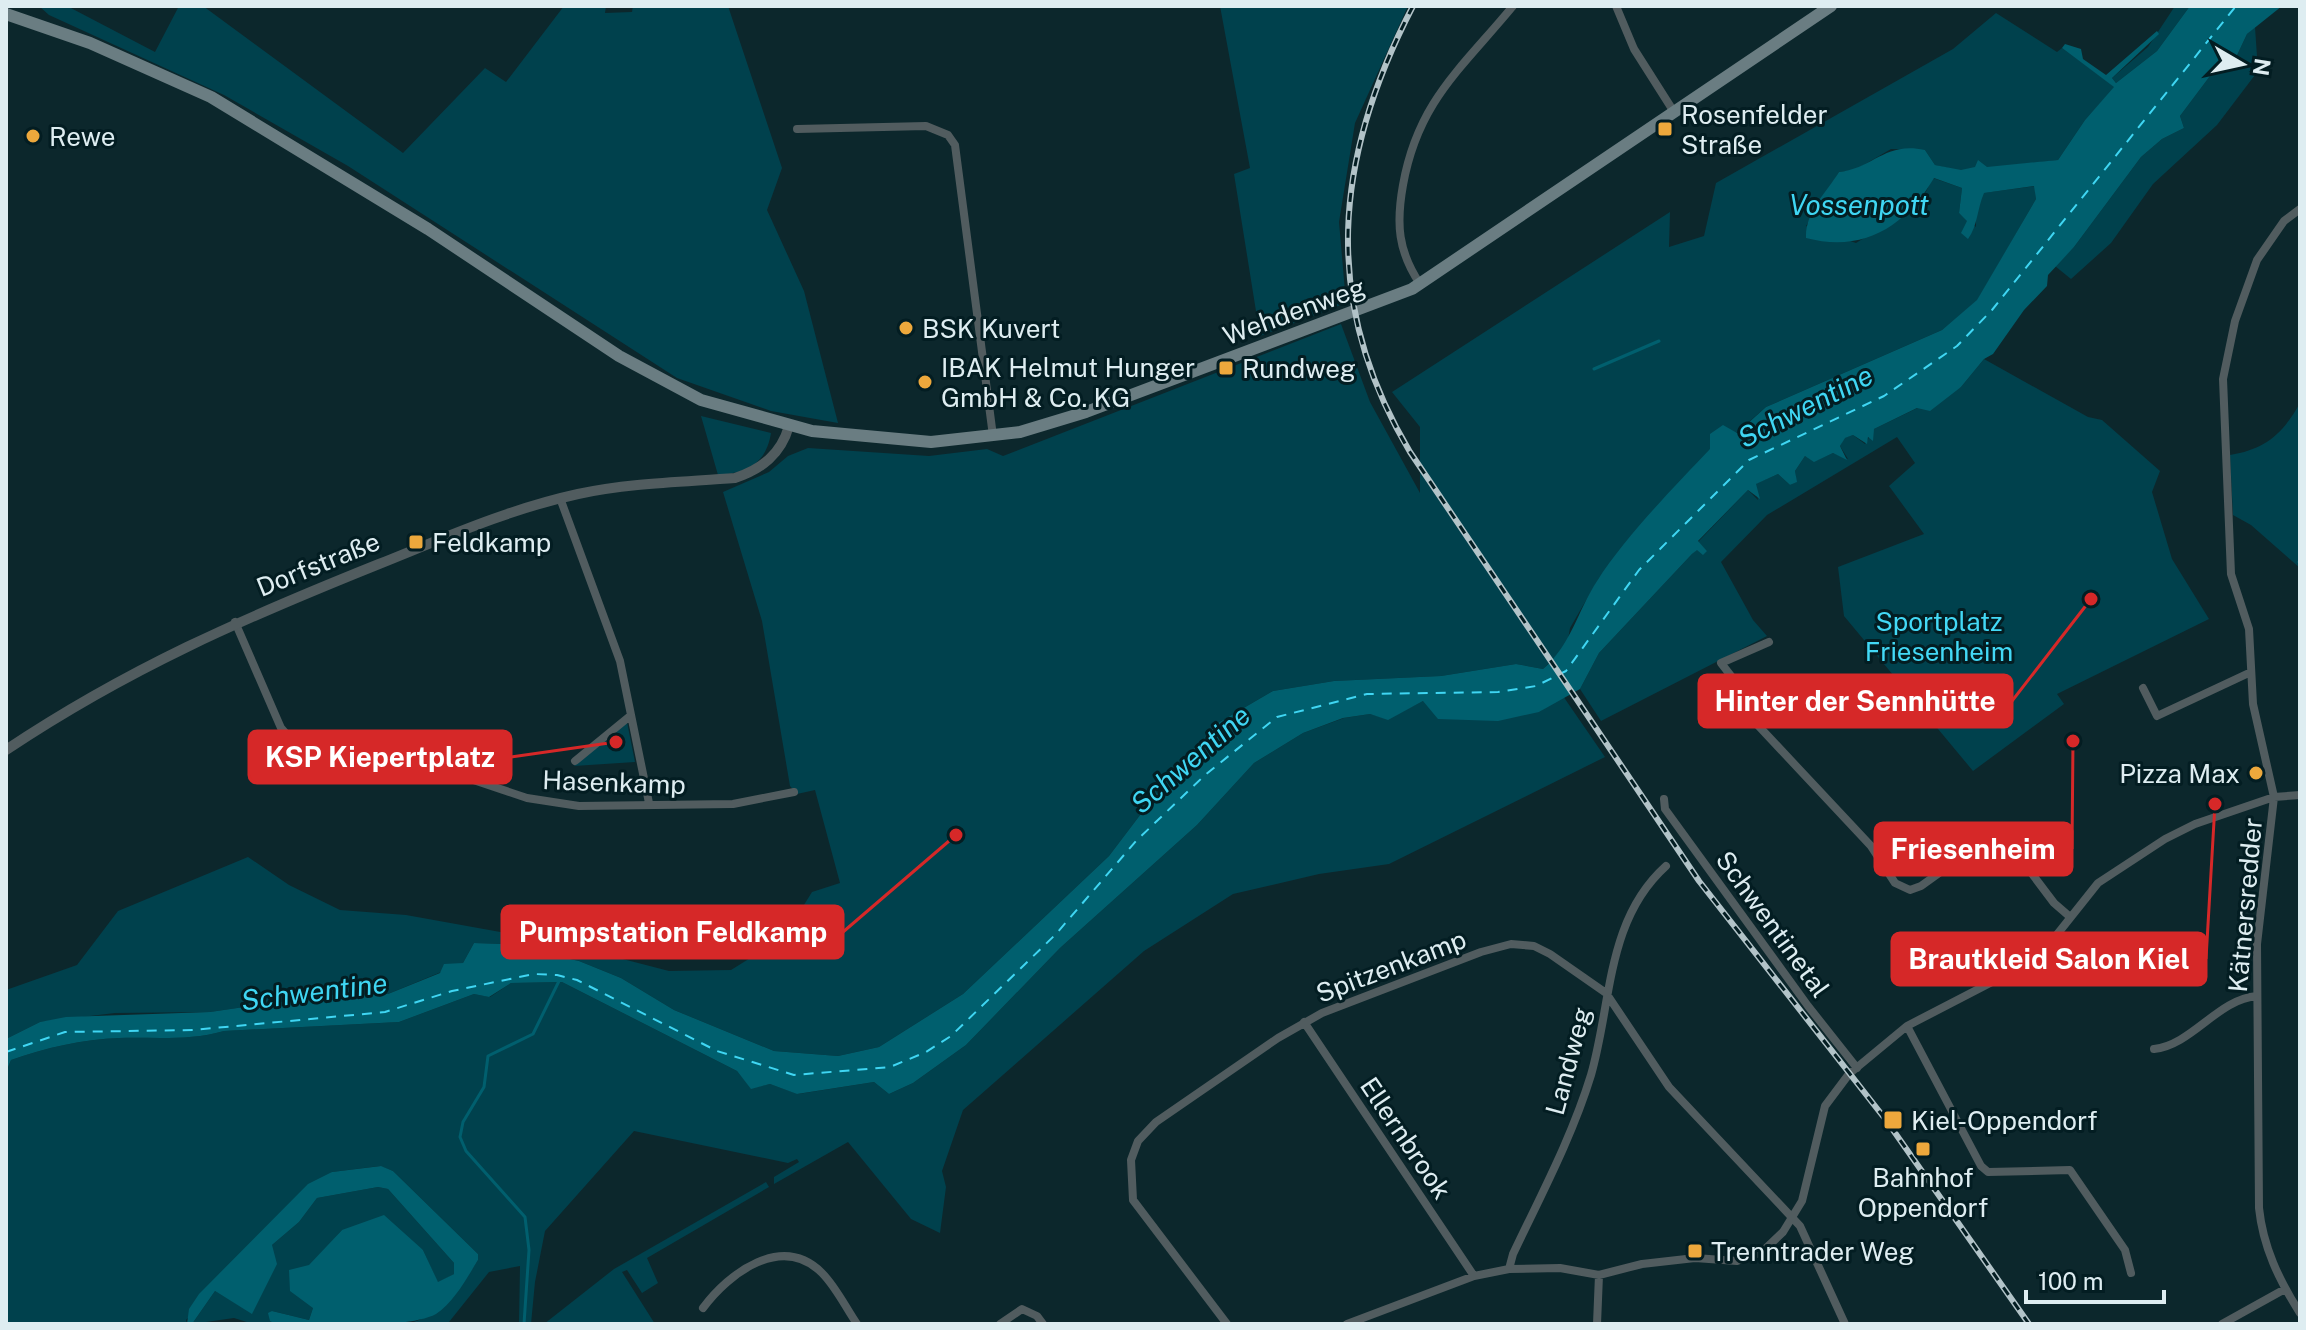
<svg xmlns="http://www.w3.org/2000/svg" width="2306" height="1330" viewBox="0 0 2306 1330" font-family="'Public Sans',sans-serif">
<style>
.green{fill:#00414d}
.water{fill:#005f6e}
.lines{fill:none;stroke-linecap:round;stroke-linejoin:round}
.stream{stroke:#005f6e;stroke-width:3}
.ferry{stroke:#3fd6f3;stroke-width:2;stroke-dasharray:10 8;stroke-linecap:butt}
.minor{stroke:#515c5f;stroke-width:8}
.tertiary{stroke:#515c5f;stroke-width:10}
.secondary{stroke:#6a7d82;stroke-width:12}
.rail-casing{stroke:#b2c3c8;stroke-width:6}
.rail{stroke:#031d22;stroke-width:3;stroke-dasharray:9;stroke-linecap:butt}
.poi-dot{fill:#eda83c;stroke:#031d22;stroke-width:3}
.labels{text-anchor:middle;dominant-baseline:central;stroke-width:6;stroke-linejoin:round;paint-order:stroke}
.poi-label{font-size:26px;fill:#deedf1;stroke:#031d22;text-anchor:start}
.street-label{font-size:26px;fill:#deedf1;stroke:#031d22}
.park-label{font-size:26px;fill:#43d9f6;stroke:#031d22}
.water-label{font-size:28px;font-style:italic;fill:#3fd6f3;stroke:#031d22}
.leader{fill:none;stroke:#d62828;stroke-width:3}
.callout-dot{fill:#d62828;stroke:#031d22;stroke-width:3}
.callout{fill:#d62828;stroke:#d62828;stroke-width:3}
.callout-label{font-size:28px;text-anchor:middle;font-weight:bold;fill:#fff}
</style>
<rect width="100%" height="100%" fill="#0c272c"/>
<path class="green" d="M39 6H67L155 52 179 6H203L403 153 485 68 506 82 564 6H606L605 13 632 12 633 6H728L782 168 767 210 804 291 838 423 771 411 677 378 348 166 224 95 49 15Z
M1220 6H1408L1355 123 1339 222 1346 303 1260 336 1234 174 1250 168Z
M2175 6H2190L2157 51 2116 83 2112 78 2148 47Z
M1996 13 2057 52 2062 48 2115 87 2085 120 2058 160 1961 171 1935 165 1925 150 1891 149 1855 170 1839 172 1806 226 1856 243 1920 203 1933 178 1962 188 1959 213 1976 227V211L1983 193 2035 186 2036 199 1977 301 1942 330 1766 407 1736 433 1711 449 1599 578 1570 628 1567 645 1543 669 1516 664 1441 676 1334 681 1273 691 1218 723 1175 769 1109 856 963 994 879 1047 838 1056 774 1051 674 1010 621 978 579 961 502 944 474 943 463 963 388 994 328 995 210 1012 115 1013 40 1022 6 1039V990L77 965 118 911 248 857 289 885 340 910 406 915 561 943 669 971 731 970 784 937 812 892 840 883 815 790 797 794 790 786 762 621 723 492 769 472 788 456 808 448 929 456 987 449 1003 456 1341 324 1370 402 1420 493V427L1392 392 1670 212 1669 247 1704 236 1716 183 1953 49Z
M2255 27 2258 71 2217 125 2153 184 2111 243 2071 279 2055 266 2074 247 2141 157 2162 139 2184 128 2180 116 2213 72 2232 66 2247 34Z
M1984 359 2088 417 2102 420 2160 471 2152 492 2172 559 2209 619 2057 694 2064 704 1973 771 1844 616 1838 567 1924 534 1889 486 1915 463 1897 437 1767 515 1721 562 1753 620 1767 636 1601 721 1580 689 1599 653 1692 554 1697 549 1707 551 1698 542 1748 490 1758 500 1755 484 1778 474 1790 485 1796 482 1795 471 1805 456 1817 460 1833 453 1848 459 1840 446 1844 438 1853 435 1865 444 1874 429 1961 387Z
M2300 403V568L2251 525 2233 515 2230 455C2265 449 2282 435 2300 403Z
M701 416 771 433C766 464 747 473 718 475Z
M1563 696 1605 757 1389 864 1319 874 1233 894 1144 951 963 1110 942 1171 946 1187 940 1233 911 1219 848 1142 774 1184V1177L799 1162 797 1159 788 1163 634 1131 545 1231 535 1282 531 1324H519L520 1266 489 1272 449 1322 409 1324C447 1310 456 1293 478 1260V1254L393 1171 380 1166 332 1172 186 1320 187 1324H6V1072L11 1060C44 1048 84 1039 119 1038 155 1037 189 1041 224 1031L399 1022 474 994 490 997 511 983 562 982 737 1071 751 1088 770 1084 798 1094 874 1082 889 1094 913 1083 966 1045 1060 948 1197 825 1254 763 1303 733 1344 718 1370 714 1388 719 1423 701 1539 712Z
M627 722 635 762 574 766 621 723Z
M766 1182 769 1187 647 1258 658 1283 642 1293 627 1270 622 1272 655 1324H544L614 1269Z
M378 1187 388 1189 454 1263V1274L438 1283 423 1250 342 1230 309 1266 313 1308 309 1320 272 1311 270 1320 276 1324H253L234 1318 192 1324 215 1291 252 1313 272 1245 299 1222 317 1198Z"/>
<path class="water" d="M2190 6H2282L2247 34 2232 66 2213 72 2180 116 2184 128 2162 139 2141 157 2074 247 2048 275 2047 286 2024 310 1993 354 1984 359 1961 387 1930 411 1917 408 1874 429 1873 441 1868 437 1867 444 1853 435 1845 438 1840 446 1847 460 1833 453 1814 462 1805 456 1795 471 1797 482 1790 485 1778 474 1756 484 1760 499 1748 490 1698 541 1707 551 1703 555 1697 550 1692 554 1599 653 1580 689 1539 712 1498 721 1438 719 1423 701 1388 720 1370 714 1343 718 1303 733 1254 763 1197 825 1060 948 966 1045 913 1083 889 1094 874 1082 797 1094 770 1084 751 1089 737 1071 562 982 511 983 489 997 474 994 399 1022 224 1031C189 1041 155 1037 119 1038 84 1039 44 1048 11 1060L6 1072V1039L40 1022 66 1017 210 1012 328 995 388 994 440 973 444 964 463 963 474 943 502 944 579 961 621 978 674 1010 774 1051 838 1056 879 1047 963 994 1109 856 1175 769 1218 723 1273 691 1334 681 1441 676 1516 664 1543 669C1571 645 1577 612 1597 581 1625 537 1674 487 1710 449V434L1723 425 1737 433 1766 407 1942 330 1977 300 2036 199 2034 186 1984 193C1977 209 1978 225 1968 239L1961 233 1967 221 1959 213 1962 188 1934 178C1905 227 1863 253 1806 238 1805 212 1826 193 1839 172 1874 168 1885 141 1925 150L1935 165 1961 170 1975 167 1978 160 1987 167 2058 160 2085 120 2114 87 2062 48 2065 44 2081 49 2083 59 2106 75 2157 31 2159 34 2112 78 2116 83 2157 51Z
M381 1166 393 1171 478 1254V1260C467 1278 454 1302 436 1314 406 1330 314 1324 276 1324L270 1321 268 1313 272 1311 309 1320 313 1308 290 1291 289 1270 309 1265 342 1230 384 1215 423 1250 438 1282 454 1274V1263L388 1189 378 1187 317 1198 299 1222 272 1245 277 1264 252 1314 215 1291 192 1324H187L189 1309 199 1294 308 1184 332 1172Z"/>
<g class="lines">
<path class="stream" d="M1594 369 1659 341
M2299 562 2300 563
M524 1324 529 1250 525 1217 466 1151 460 1137 463 1122 484 1087 488 1056 533 1034 560 979"/>
<path class="ferry" d="M6 1052 65 1032 193 1030 385 1012 452 991 534 974 557 975 577 980 717 1051 794 1075 890 1067 926 1052 951 1036 1056 934 1136 841 1205 775 1277 717 1367 694 1498 692 1536 686 1566 671 1639 570 1749 460 1884 396 1957 346 1992 310 2236 6"/>
<path class="minor" d="M1616 6 1634 49 1674 112
M797 129 926 126 948 135 955 145 993 436
M2300 209 2284 221 2257 260 2235 321 2223 379 2231 574 2249 629 2253 704 2274 797 2257 944 2259 1208C2263 1247 2279 1280 2300 1313
M1420 284C1398 251 1396 224 1403 185 1418 101 1462 68 1513 6
M560 498 620 661 649 803
M235 622 281 728 302 752 329 765 358 767 414 760 527 798 579 806 733 804 794 792
M1769 642 1721 663 1745 694 1753 720 1871 846 1895 883 1910 890 1921 886 1999 830 2054 903 2069 916
M2143 688 2157 716 2251 672
M575 761 630 716
M1664 799 1665 809 1808 1006 1857 1068
M1304 1022 1474 1276
M1907 1026 1981 1166 1988 1172 2070 1170 2125 1250 2131 1273
M2154 1049C2192 1045 2218 999 2257 996
M1509 1269 1513 1254C1541 1195 1572 1137 1591 1075 1612 1002 1606 920 1666 866
M703 1308C729 1273 782 1233 822 1273 836 1287 846 1308 857 1324
M1000 1324 1022 1309 1037 1316 1043 1324
M1227 1324 1133 1200 1131 1160 1138 1141 1156 1122 1278 1038 1322 1013 1481 952 1511 944 1534 946 1550 954 1606 993 1669 1087 1800 1226 1845 1324
M1347 1324 1474 1276 1509 1269 1560 1268 1599 1275 1642 1264 1695 1258 1737 1261 1762 1252 1783 1232 1802 1201 1825 1106 1849 1074 1907 1026 2021 967 2055 937 2098 883 2165 839 2195 824 2274 797 2300 795
M1597 1324 1599 1275
M2222 1324 2285 1289"/>
<path class="tertiary" d="M6 750C129 668 242 619 379 564 444 538 509 509 578 494 629 483 683 482 735 478 762 469 781 454 789 426"/>
<path class="secondary" d="M6 14 90 43 211 97 428 229 619 356 701 400 812 431 931 442 1020 432 1086 412 1412 289 1831 6"/>
<g class="rail-casing">
<path id="rail" d="M1413 6C1334 158 1320 301 1410 452L1699 881 1886 1120 2029 1324"/>
</g>
<use href="#rail" class="rail"/>
</g>
<g class="poi-dot">
<rect x="1657" y="121" width="16" height="16" rx="4"/>
<circle cx="33" cy="136" r="8"/>
<circle cx="906" cy="328" r="8"/>
<rect x="1218" y="360" width="16" height="16" rx="4"/>
<circle cx="925" cy="382" r="8"/>
<rect x="408" y="534" width="16" height="16" rx="4"/>
<circle cx="2256" cy="773" r="8"/>
<rect x="1883" y="1110" width="20" height="20" rx="4"/>
<rect x="1915" y="1141" width="16" height="16" rx="4"/>
<rect x="1687" y="1243" width="16" height="16" rx="4"/>
</g>
<g class="labels">
<g class="poi-label">
<text x="1681" y="114">Rosenfelder<tspan x="1681" dy="30">Straße</tspan></text>
<text x="49" y="136">Rewe</text>
<text x="922" y="328">BSK Kuvert</text>
<text x="941" y="367">IBAK Helmut Hunger<tspan x="941" dy="30">GmbH &amp; Co. KG</tspan></text>
<text x="1242" y="368">Rundweg</text>
<text x="432" y="542">Feldkamp</text>
<text x="2240" y="773" text-anchor="end">Pizza Max</text>
<text x="1911" y="1120">Kiel-Oppendorf</text>
<text x="1923" y="1177" text-anchor="middle">Bahnhof<tspan x="1923" dy="30">Oppendorf</tspan></text>
<text x="1711" y="1251">Trenntrader Weg</text>
</g>
<g class="street-label">
<text transform="translate(1294 311) rotate(-20)">Wehdenweg</text>
<text transform="translate(318 564) rotate(-22)">Dorfstraße</text>
<text transform="translate(614 782) rotate(2)">Hasenkamp</text>
<text transform="translate(2245 905) rotate(-85)">Kätnersredder</text>
<text transform="translate(1773 924) rotate(54)">Schwentinetal</text>
<text transform="translate(1391 966) rotate(-21)">Spitzenkamp</text>
<text transform="translate(1568 1061) rotate(-75)">Landweg</text>
<text transform="translate(1406 1138) rotate(56)">Ellernbrook</text>
</g>
<g class="park-label">
<text x="1939" y="621">Sportplatz<tspan x="1939" dy="30">Friesenheim</tspan></text>
</g>
<g class="water-label">
<text x="1859" y="204">Vossenpott</text>
<text transform="translate(1805 406) rotate(-27)">Schwentine</text>
<text transform="translate(1190 759) rotate(-41)">Schwentine</text>
<text transform="translate(314 991) rotate(-7)">Schwentine</text>
</g>
</g>
<path class="leader" d="M2091 599L2012 701M616 742L511 757M2073 741L2072 849M956 835L843 932M2215 804L2206 959"/>
<g class="callout-dot">
<circle cx="2091" cy="599" r="8"/>
<circle cx="616" cy="742" r="8"/>
<circle cx="2073" cy="741" r="8"/>
<circle cx="956" cy="835" r="8"/>
<circle cx="2215" cy="804" r="8"/>
</g>
<g class="callout">
<rect x="1699" y="675" width="313" height="52" rx="8"/>
<rect x="249" y="731" width="262" height="52" rx="8"/>
<rect x="1875" y="823" width="197" height="52" rx="8"/>
<rect x="502" y="906" width="341" height="52" rx="8"/>
<rect x="1892" y="933" width="314" height="52" rx="8"/>
</g>
<g class="callout-label">
<text x="1855" y="711">Hinter der Sennhütte</text>
<text x="380" y="767">KSP Kiepertplatz</text>
<text x="1973" y="859">Friesenheim</text>
<text x="673" y="942">Pumpstation Feldkamp</text>
<text x="2049" y="969">Brautkleid Salon Kiel</text>
</g>
<rect width="2306" height="1330" fill="none" stroke="#deedf1" stroke-width="16"/>
<g transform="translate(2242 64) rotate(99)" stroke="#031d22" stroke-width="6" paint-order="stroke">
<path d="M0-6L14 30L0 20L-14 30Z" fill="#deedf1"/>
<text y="-12" font-size="22" font-weight="bold" text-anchor="middle" fill="#deedf1">N</text>
</g>
<path d="M2026 1290v12h138v-12" fill="none" stroke="#deedf1" stroke-width="4"/>
<text x="2038" y="1290" font-size="24" fill="#deedf1" stroke="#031d22" stroke-width="6" paint-order="stroke">100 m</text>
</svg>
